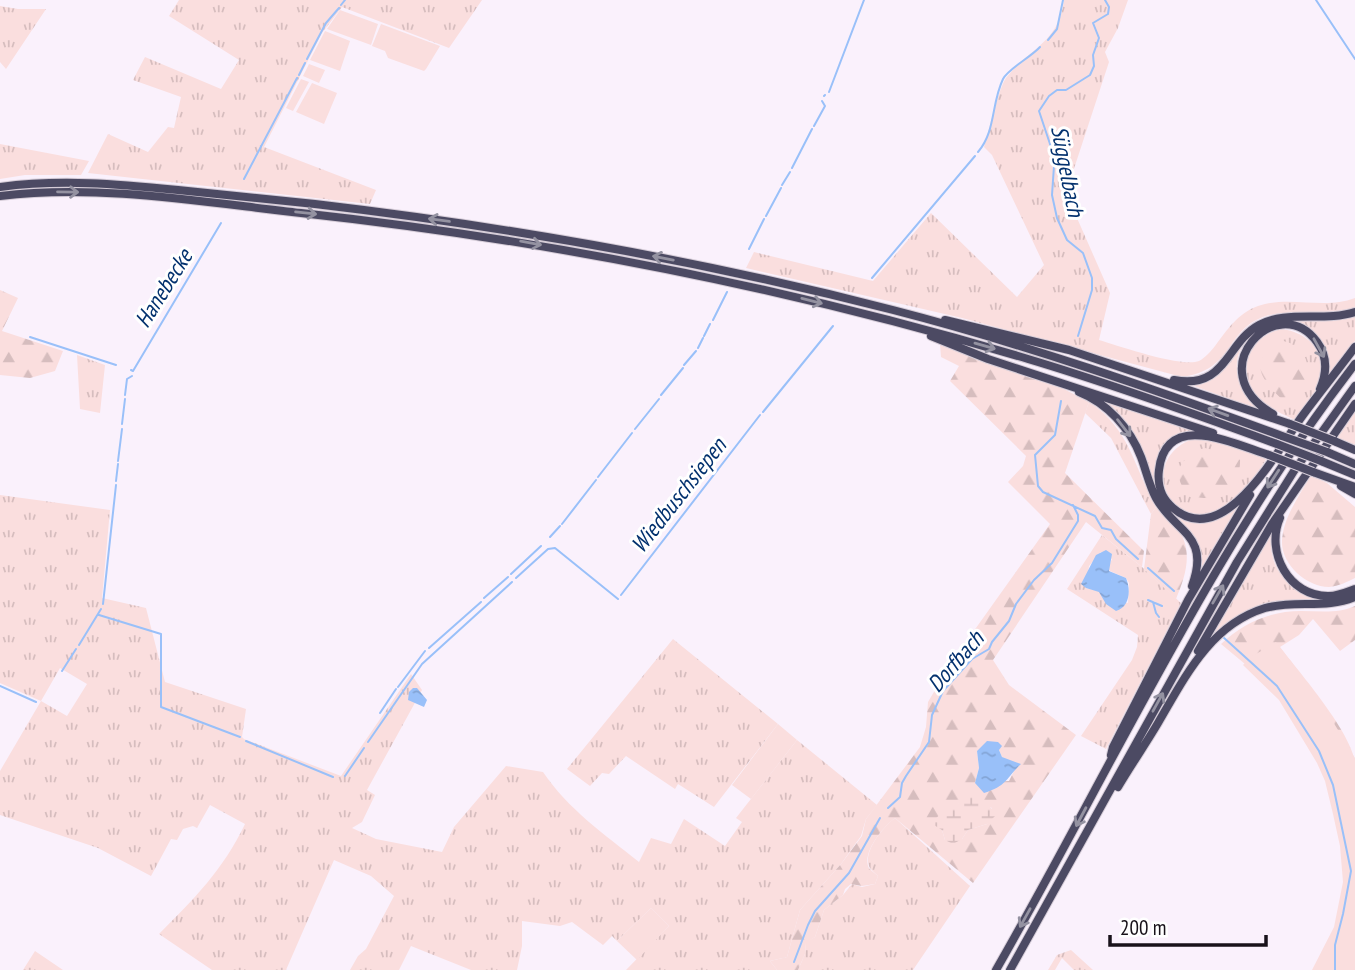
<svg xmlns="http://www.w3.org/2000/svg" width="1355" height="970" viewBox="0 0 1355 970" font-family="'PT Sans Narrow',sans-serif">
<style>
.grass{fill:url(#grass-tufts);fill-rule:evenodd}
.forest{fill:url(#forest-firs);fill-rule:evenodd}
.wetland{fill:url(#wetland-marsh)}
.park{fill:#fadede}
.water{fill:url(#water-ripples)}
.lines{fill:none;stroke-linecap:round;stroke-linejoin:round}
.stream{stroke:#99c0f9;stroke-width:2}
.highway-casing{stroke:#d6cdd8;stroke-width:10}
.highway{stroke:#4c4a63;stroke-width:8}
.highway-bridge-casing{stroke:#d6cdd8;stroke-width:10;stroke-linecap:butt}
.highway-bridge{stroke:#4c4a63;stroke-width:8}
.oneway{stroke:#9492a1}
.labels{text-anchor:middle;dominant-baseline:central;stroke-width:6;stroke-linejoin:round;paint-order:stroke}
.water-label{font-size:23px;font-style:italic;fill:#03316e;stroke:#fff}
</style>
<defs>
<pattern id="grass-tufts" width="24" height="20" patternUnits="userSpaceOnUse" patternTransform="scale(1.75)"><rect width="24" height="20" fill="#fadede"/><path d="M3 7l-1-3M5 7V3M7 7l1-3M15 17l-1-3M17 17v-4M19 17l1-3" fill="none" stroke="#d6bdbe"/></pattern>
<pattern id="forest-firs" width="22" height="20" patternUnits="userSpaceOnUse" patternTransform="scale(1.75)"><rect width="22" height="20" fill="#fadede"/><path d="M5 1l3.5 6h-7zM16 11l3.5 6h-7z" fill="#d6bdbe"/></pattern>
<pattern id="wetland-marsh" width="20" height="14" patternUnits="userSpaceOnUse" patternTransform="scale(1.75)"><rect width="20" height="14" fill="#fadede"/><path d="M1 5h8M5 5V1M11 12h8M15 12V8" fill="none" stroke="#d6bdbe"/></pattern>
<pattern id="water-ripples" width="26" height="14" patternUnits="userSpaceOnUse" patternTransform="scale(1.75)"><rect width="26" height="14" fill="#99c0f9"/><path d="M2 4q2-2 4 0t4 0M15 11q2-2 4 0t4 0" fill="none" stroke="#83a4d5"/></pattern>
</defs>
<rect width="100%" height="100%" fill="#faf1fc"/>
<path class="grass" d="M179 0H482L449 48 342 7 322 33 264 147 376 190 370 204 88 173 108 134 148 152 168 127 174 128 181 97 133 80 145 57 221 89 239 60 169 16Z
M1064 0H1128L1118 28 1105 52 1109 62 1066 193 1110 293 1099 340C1119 346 1182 368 1199 361 1205 358 1211 351 1215 346 1227 330 1238 313 1258 306 1289 295 1324 310 1355 298V308C1341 311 1326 313 1311 313 1295 314 1279 311 1263 317 1225 331 1234 370 1182 377L962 318 746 268 754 252 873 281 931 213 1017 297 1044 265 992 155 984 147C989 131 998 90 1006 78 1029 48 1059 43 1064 0Z
M0 6 18 9H46L6 69 0 62Z
M0 144 89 161 81 175H25L0 179Z
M1355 315V341L1329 374C1325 292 1217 321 1240 384 1244 394 1254 401 1259 410L1189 384 1211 378 1221 371 1258 328 1283 320 1328 321Z
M1282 329C1306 332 1328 351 1321 378 1317 393 1303 407 1295 420 1281 414 1267 407 1257 396 1233 370 1250 335 1282 329Z
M77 355 105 365 100 413 80 409Z
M1095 397 1193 430C1127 455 1157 532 1208 521 1220 519 1229 512 1238 506L1200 570 1187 529 1160 499 1139 447Z
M1089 402C1131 430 1133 466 1156 507L1151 514 1111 438 1085 413Z
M1355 410V445L1335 437Z
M1192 439 1218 441 1267 458C1255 477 1240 499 1219 509 1171 534 1136 462 1192 439Z
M0 495 110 510 102 598 146 608 165 682 246 709 242 737 244 739 341 776 411 674 422 690 367 790 375 795 362 822 352 828 376 839 442 852 454 827 506 766 543 772C568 809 604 834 639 862L651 838 671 844 684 819 725 846 742 822 736 818 797 740 877 805 866 819 861 836 841 864 800 910 787 957 770 961 777 970H626L669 926 651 908 617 941 612 936 603 945 572 922 560 926 522 921V946L517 970H471L411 946 399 970H350L358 956 366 949 394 896 371 876 334 860 286 970H212L159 934C194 899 223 870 245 824L210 805 197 828 193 826 183 829 177 840 171 839 151 876 98 848 0 815V771L41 701 0 683ZM60 668 87 684 67 716 41 701Z
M1271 533C1268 580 1294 587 1332 600L1285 601 1267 604 1211 638Z
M1102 535 1142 567 1181 603 1106 749 1081 736 1132 660 1137 647 1138 635 1067 589ZM1101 552 1112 559 1108 568 1110 571 1126 578 1129 583 1128 603 1104 597 1099 591 1086 588 1089 566Z
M673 639 778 724 714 807 678 784 675 789 626 756 609 774 602 773 590 786 567 769Z
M895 818 970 886 913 970H798L805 954 806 942 815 937 824 910 843 895 852 884 862 887 875 884 878 876C875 873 872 871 870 868 861 853 884 826 895 818Z
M1071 950 1093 970H1074L1062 958 1055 970H1048L1057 955Z
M35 951 63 970H23Z"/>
<path class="forest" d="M0 290 18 298 2 331 63 351 55 371 30 378 0 375Z
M1283 341C1321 348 1310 401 1285 402 1262 382 1244 358 1283 341Z
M940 344 1062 388 1089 402 1065 473 1144 551 1142 567 1086 522 993 660 1009 685 1076 735 973 883 895 818C884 826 861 853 869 868 871 871 875 873 878 876L875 884 862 886 851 884 845 889 843 895 824 910 815 937 806 943 805 954 798 970H777L770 961 787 957 800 910 841 864 862 836 866 819 920 747 926 727 928 702 951 663 1050 524 1008 482 1023 466 1026 456 950 381 959 366 941 357ZM999 750 1002 757 1007 760 1015 769 1009 781 975 783 979 768 977 751ZM959 803 983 805 992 808 987 824 968 830 962 839 945 840 942 830Z
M1205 448 1234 455 1240 460C1242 500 1180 516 1178 470 1185 458 1191 451 1205 448Z
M1311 475 1327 483 1355 507V578C1347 582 1339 586 1329 587 1306 587 1281 564 1282 541 1283 517 1300 495 1311 475Z
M1156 507C1163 515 1175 522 1180 532 1193 554 1185 577 1176 599L1144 569 1151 514Z
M1355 606V640L1340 651 1313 619 1299 635 1280 647C1299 672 1355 736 1355 765L1275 689 1221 644C1243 623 1270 611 1301 611 1319 611 1338 614 1355 606Z"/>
<path class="wetland" d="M965 790C975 798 990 805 997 814L987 824 968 830 962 839 953 844 945 840 942 830 934 825V820L951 805 959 803Z"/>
<path class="park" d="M340 10 378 24 371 45 327 29Z
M381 24 440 46 426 69 424 71 388 58 385 51 372 46Z
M325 31 350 41 340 71 310 60Z
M309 64 325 70 319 83 303 76Z
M301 79 309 82 293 111 286 108Z
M312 83 337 93 324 124 296 112Z
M1276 642 1318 697 1355 758V970H1312L1334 927 1343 882 1340 846 1333 814 1325 781 1317 763 1279 700 1243 665 1251 657Z
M778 724 797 740 751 799 732 785Z
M651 908 669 926 637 960 617 941Z"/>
<path class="water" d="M1106 550 1112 554 1109 571 1126 578C1131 590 1130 607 1116 611L1106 604 1099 592 1086 588 1081 584 1096 555Z
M413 688H417L427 700 424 707 408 700 409 692Z
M987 741 998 742 1002 746 999 750 1002 757 1021 764C1005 779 1008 785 984 793L975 783 979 768 977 751Z"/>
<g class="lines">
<path class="stream" d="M1316 0 1355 59
M341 5 345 0
M1048 40 1057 29 1063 0
M307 59 326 23 339 8
M299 75 305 63
M829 92 864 0
M824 96 825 95
M814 126 825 106 822 101
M978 152C996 131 991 104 1003 79 1008 69 1031 57 1040 47
M792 168 812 129
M244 179 297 78
M782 185 790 172
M766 216 781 188
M749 249 764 219
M872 278 975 156
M713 320 727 292
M704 336 710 324
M1078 336 1092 290V278L1083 253 1067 240 1057 218 1052 195 1054 166 1050 144 1039 111 1049 96 1057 90H1066L1090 75 1094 66 1093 55 1099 38 1093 23 1108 14 1109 7 1105 0
M30 337 116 365
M698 348 703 338
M684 365 696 351
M131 370 133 371 221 223
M125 395 127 379 132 376
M661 395 683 368
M1061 401 1055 435 1035 455 1038 486 1043 492 1095 516 1102 528 1111 530 1116 539 1138 559
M763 412 833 326
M122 424 125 399
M635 429 659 399
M118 461 122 429
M598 477 632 433
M116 481 118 464
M562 524 596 480
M550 537 560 526
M1148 568 1174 591
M511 574 541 546
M516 578 548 549 555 548 618 599
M621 595 760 415
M484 598 508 577
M1148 600 1162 606
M1153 602 1156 613 1159 617
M103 604 116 485
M99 615 161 634V707L240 737
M1223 637 1277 686 1319 751 1333 785 1351 871 1343 914 1335 945V970
M79 645 101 609
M429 648 481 602
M62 671 76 649
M0 686 36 702
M398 687 425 651
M380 713 396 689
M246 741 333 777
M368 742 422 664 512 582
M345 776 364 748
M888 808 900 797 902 783 906 776 929 742 932 715 943 691 972 659 989 649 992 642 1009 621 1016 604 1034 580 1052 563 1078 521V515L1073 505
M794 962 808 925 815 911 849 873 880 818"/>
<g class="highway-casing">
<path id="highway" d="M0 187C60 179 118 184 178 190 224 195 270 199 315 204 510 227 703 261 893 310 1025 344 1154 389 1282 436
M0 196C99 184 202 202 301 213 547 240 791 288 1028 359 1112 384 1195 414 1277 444
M945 320 1069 350 1290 424
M931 336 988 359 1213 433
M1174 380C1226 390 1226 343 1259 325 1285 310 1325 322 1355 312
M1079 392C1107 403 1130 428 1141 457 1146 470 1149 485 1156 498 1175 533 1211 534 1192 586
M1273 414C1198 371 1277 288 1317 342 1328 357 1327 373 1320 389
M1334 441 1355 450
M1327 452 1355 464
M1269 455C1236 445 1166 409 1159 470 1157 485 1162 499 1173 508 1225 553 1279 447 1303 415 1320 392 1338 370 1355 347
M1321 461 1355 475
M1313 472 1355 487
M1341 486 1355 494
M1280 518C1265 552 1289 597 1329 596 1338 596 1347 592 1355 589
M1198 651 1272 524 1355 404
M1111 755 1113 747 1188 600 1250 495
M1118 787C1131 765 1145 745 1158 723 1185 677 1210 625 1265 608 1294 600 1327 609 1355 597
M996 970C1113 766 1211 550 1355 364
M1010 970 1237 562 1294 471 1355 386"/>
</g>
<use href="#highway" class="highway"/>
<g class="highway-bridge-casing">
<path id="highway-bridge" d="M1290 424 1334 441
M1282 436 1327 452
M1277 444 1321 461
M1269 455 1313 472"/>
</g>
<use href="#highway-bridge" class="highway-bridge"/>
</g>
<defs><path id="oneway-shaft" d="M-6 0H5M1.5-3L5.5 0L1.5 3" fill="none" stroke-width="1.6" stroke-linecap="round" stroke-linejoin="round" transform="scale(1.75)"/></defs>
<g class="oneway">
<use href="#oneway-shaft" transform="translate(68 192) rotate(1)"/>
<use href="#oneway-shaft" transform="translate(306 213) rotate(6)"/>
<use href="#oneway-shaft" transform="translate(439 220) rotate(-172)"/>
<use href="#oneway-shaft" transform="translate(531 243) rotate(10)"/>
<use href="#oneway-shaft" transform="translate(663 258) rotate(-169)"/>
<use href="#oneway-shaft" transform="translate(812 301) rotate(14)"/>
<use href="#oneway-shaft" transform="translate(985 346) rotate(16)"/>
<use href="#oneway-shaft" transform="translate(1319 348) rotate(61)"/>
<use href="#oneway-shaft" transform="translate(1218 412) rotate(-160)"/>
<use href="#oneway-shaft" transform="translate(1124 428) rotate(52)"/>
<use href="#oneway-shaft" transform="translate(1273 479) rotate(123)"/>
<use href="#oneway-shaft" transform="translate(1218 594) rotate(-60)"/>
<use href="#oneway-shaft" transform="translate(1158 702) rotate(-61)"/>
<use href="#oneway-shaft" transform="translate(1081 817) rotate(118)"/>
<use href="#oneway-shaft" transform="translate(1025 918) rotate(119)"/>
</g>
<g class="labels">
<g class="water-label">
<text transform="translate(1068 171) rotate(79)">Süggelbach</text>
<text transform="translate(163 288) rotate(-58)">Hanebecke</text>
<text transform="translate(678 495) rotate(-52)">Wiedbuschsiepen</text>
<text transform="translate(955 661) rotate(-49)">Dorfbach</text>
</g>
</g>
<path d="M1110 935v10h156v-10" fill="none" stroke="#18121a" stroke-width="3.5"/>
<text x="1120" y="935" font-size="21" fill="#18121a" stroke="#ffffff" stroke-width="5" paint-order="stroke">200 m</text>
</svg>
